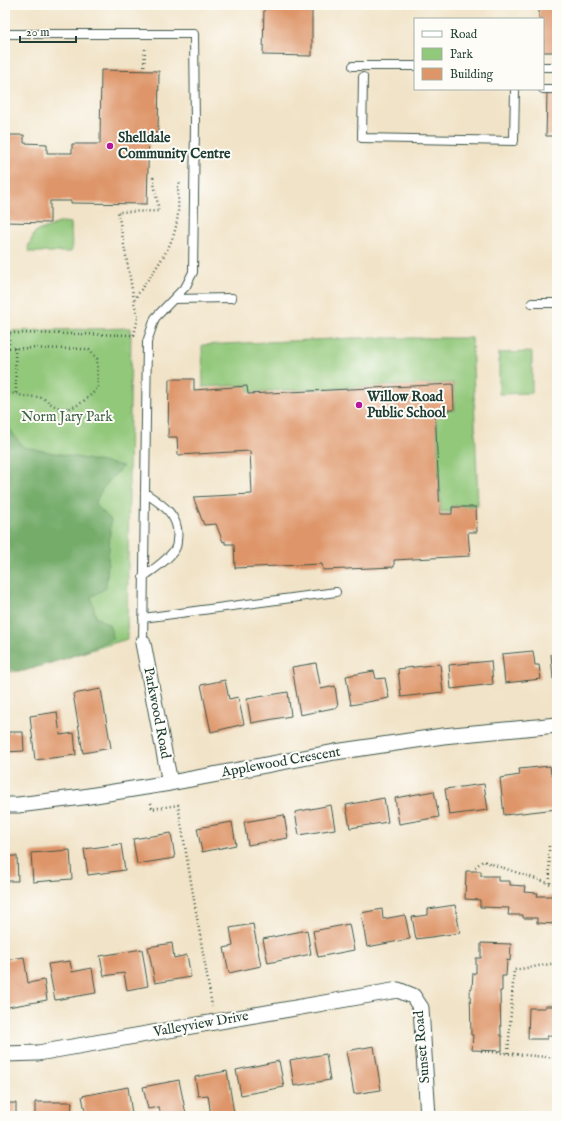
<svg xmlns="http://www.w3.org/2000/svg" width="562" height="1121" viewBox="0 0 562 1121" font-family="'IM FELL English',serif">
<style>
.green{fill:#92c87a;stroke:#588257}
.forest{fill:#75ac6a;stroke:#4a744f}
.building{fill:#de9569}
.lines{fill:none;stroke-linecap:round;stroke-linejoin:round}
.lane-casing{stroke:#3e564a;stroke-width:10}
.street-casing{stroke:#3e564a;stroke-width:17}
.path{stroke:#3e564a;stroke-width:2.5;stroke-dasharray:1 3;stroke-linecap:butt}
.lane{stroke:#fff;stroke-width:8}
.street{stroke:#fff;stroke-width:15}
.poi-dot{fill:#b5179e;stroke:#fdfcf7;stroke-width:1.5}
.labels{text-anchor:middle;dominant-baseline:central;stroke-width:4;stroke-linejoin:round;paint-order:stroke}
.poi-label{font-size:14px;font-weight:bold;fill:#1f3d34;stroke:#fdfcf7;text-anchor:start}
.park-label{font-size:14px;fill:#3c6046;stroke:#fdfcf7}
.street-label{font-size:14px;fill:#1f3d34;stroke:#fdfcf7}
</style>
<rect width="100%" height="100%" fill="#fdfcf7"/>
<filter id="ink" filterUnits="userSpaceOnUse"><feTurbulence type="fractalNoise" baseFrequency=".025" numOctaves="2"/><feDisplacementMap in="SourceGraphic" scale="8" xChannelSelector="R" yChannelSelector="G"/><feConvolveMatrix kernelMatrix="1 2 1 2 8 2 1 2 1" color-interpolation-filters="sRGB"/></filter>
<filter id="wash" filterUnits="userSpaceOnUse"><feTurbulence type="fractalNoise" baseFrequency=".012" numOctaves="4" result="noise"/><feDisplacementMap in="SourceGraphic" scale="16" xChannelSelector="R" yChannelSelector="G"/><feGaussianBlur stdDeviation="0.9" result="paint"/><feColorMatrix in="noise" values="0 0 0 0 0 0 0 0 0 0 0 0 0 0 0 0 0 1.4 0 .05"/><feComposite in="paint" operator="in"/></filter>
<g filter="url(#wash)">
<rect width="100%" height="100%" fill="#f1e3c7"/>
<path class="green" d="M62 222 71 223 72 249 71 252H29L28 247 35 232Z
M131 328 127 639 23 671 5 672V331Z
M354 338H472L478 506H451V512H441L436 411 455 410 453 383 249 392 248 385 203 387 202 345Z
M532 352V393L499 394V353Z"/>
<path class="forest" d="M5 423 23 447 123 466 102 489 95 504 111 520 106 588 91 597 96 617 109 625 114 639 67 658 24 671 5 667Z"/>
<g id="blocks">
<path class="building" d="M264 5H312V56L263 55Z
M539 8 557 9V52H543V19H539Z
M101 70 159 71 158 133H149L147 204 71 203V201H50V223L5 222V135H24V143L47 144V153H72V144H100Z
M547 93H557V136H546Z
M169 379H194V390L247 386 248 394 453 384 454 410H435L440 514H452V507H476L477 532H468L470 556 394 560V567L323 570 322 564 235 568 234 544H225V541L223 542 216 524 204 525 193 497 252 494 250 451 178 455 177 437H168Z
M533 651 535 665H539L541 679 505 683 502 654Z
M557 653V679H553L551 654Z
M491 661 493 684 451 689 449 665Z
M316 663 321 689 335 686 338 707 300 715 292 667Z
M440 664 443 692 401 697 398 669Z
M374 671 376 679 385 678 389 698 351 705 346 676Z
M225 680 229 699 238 697 244 724 211 732 201 685Z
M101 689 111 748 83 753 73 694Z
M288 692 291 716 251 723 247 699Z
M57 712 60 735 74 733 76 755 35 760 30 716Z
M5 732H23L24 751 5 752Z
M550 766 551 774 557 773V809L504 815 500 778 520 775 519 769Z
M484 784 488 810 449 815 445 789Z
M434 791 439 817 399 824 395 798Z
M384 798 388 822 350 828 346 805Z
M331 805 335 829 299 835 295 812Z
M284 815 288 838 248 845 244 822Z
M232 822 236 845 202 852 197 828Z
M171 833 175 858 137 864 133 839Z
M121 844 125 870 88 875 84 849Z
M70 850 72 879 33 882 31 853Z
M5 856H17L18 881H5Z
M466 871H481V876H498V881H510V885L525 886 524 892 538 893 537 896H557V924L537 923V918H523V915H508L509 908 480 907V900L465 899Z
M455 905 460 933 416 939 412 917 428 915V909Z
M382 909 383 919 405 915 410 939 367 947 361 913Z
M253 924 261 966 229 973 224 948 233 946 230 928Z
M349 924 354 950 318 957 313 931Z
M307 930 311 954 268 963 263 939Z
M172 943 174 958 187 955 191 977 155 983 148 947Z
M481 943 511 944 510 961 507 960 506 976H502V991H500L501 1036H502V1051L472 1050 473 1035H471L470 988 472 989 473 973H476V958H481Z
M142 949 148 986 127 990 124 973 104 976 100 956Z
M24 957 28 983 44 980 47 1000 8 1007 5 986V960Z
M70 961 72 972 92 968 96 993 55 1000 48 964Z
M545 1006H557V1036H547V1039H528L529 1008H545Z
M374 1046 381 1090 354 1094 346 1051Z
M326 1054 330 1080 294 1086 290 1060Z
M279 1061 284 1087 241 1095 236 1070Z
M227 1071 234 1113 211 1116 208 1095 198 1096 195 1077Z
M179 1080 186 1114 174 1116H161L159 1107 148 1109 143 1087Z
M128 1087 132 1114 120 1116H86L82 1096Z
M35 1102H72L71 1116H35Z
M5 1103H16V1116H5Z
M507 1113V1116H486V1115Z"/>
</g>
</g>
<g filter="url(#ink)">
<use href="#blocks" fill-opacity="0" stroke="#3e564a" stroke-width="1"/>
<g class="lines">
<g class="lane-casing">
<path id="lane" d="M5 34H194L195 124 193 272 186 286 155 318 147 342 143 643
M353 66H415
M543 67H557
M363 77 362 138 514 141 515 89
M543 89H557
M174 299 232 298
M532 303H557
M143 577C154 569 168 560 175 549 177 546 177 542 177 540 181 516 162 504 145 493
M143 618 336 592"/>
</g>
<g class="street-casing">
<path id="street" d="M143 643 170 783
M5 805H18L83 797 170 783 335 752 443 736 557 725
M5 1054 38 1053 398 990 413 996 421 1008 428 1116"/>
</g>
<path class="path" d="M144 70 145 49
M134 300 118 212 159 211 153 177
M5 348 89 349 97 359 98 388C86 400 72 414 55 406 50 404 47 400 42 398 36 396 29 397 23 396 16 394 13 393 5 393
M9 348V333L134 335 138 318 134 302 136 297C151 274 173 249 177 221 179 210 178 198 178 187L180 182
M15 348 16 393
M151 803 152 809 178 805 212 1006
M549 846 550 884
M475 867 483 861 557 886
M481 1051 557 1058
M508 1053 514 970 557 963"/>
<use href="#lane" class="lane"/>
<use href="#street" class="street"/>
</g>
</g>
<g class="poi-dot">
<circle cx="110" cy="146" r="4"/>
<circle cx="359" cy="405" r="4"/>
</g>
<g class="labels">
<g class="poi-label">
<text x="118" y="138">Shelldale<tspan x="118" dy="16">Community Centre</tspan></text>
<text x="367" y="397">Willow Road<tspan x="367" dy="16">Public School</tspan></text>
</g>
<g class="park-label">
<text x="67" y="417">Norm Jary Park</text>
</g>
<g class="street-label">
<text transform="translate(157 713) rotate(79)">Parkwood Road</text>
<text transform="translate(281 762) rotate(-10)">Applewood Crescent</text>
<text transform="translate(201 1024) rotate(-10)">Valleyview Drive</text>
<text transform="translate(422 1047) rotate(-95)">Sunset Road</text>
</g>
</g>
<rect width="562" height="1121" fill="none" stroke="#fdfcf7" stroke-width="20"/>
<rect x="414" y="18" width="130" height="72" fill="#fdfcf7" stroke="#a4b0a9"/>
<rect x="422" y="31" width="20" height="6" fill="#ffffff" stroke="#a4b0a9"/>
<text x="450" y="38" font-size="12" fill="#1f3d34">Road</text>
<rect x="422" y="48" width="20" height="12" fill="#92c87a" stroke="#a4b0a9"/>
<text x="450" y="58" font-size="12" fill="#1f3d34">Park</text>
<rect x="422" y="68" width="20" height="12" fill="#de9569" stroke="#a4b0a9"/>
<text x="450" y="78" font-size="12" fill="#1f3d34">Building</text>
<path d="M20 36v6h56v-6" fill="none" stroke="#1f3d34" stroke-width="2"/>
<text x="26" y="36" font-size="12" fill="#1f3d34" stroke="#fdfcf7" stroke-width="3" paint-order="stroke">20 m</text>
</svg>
